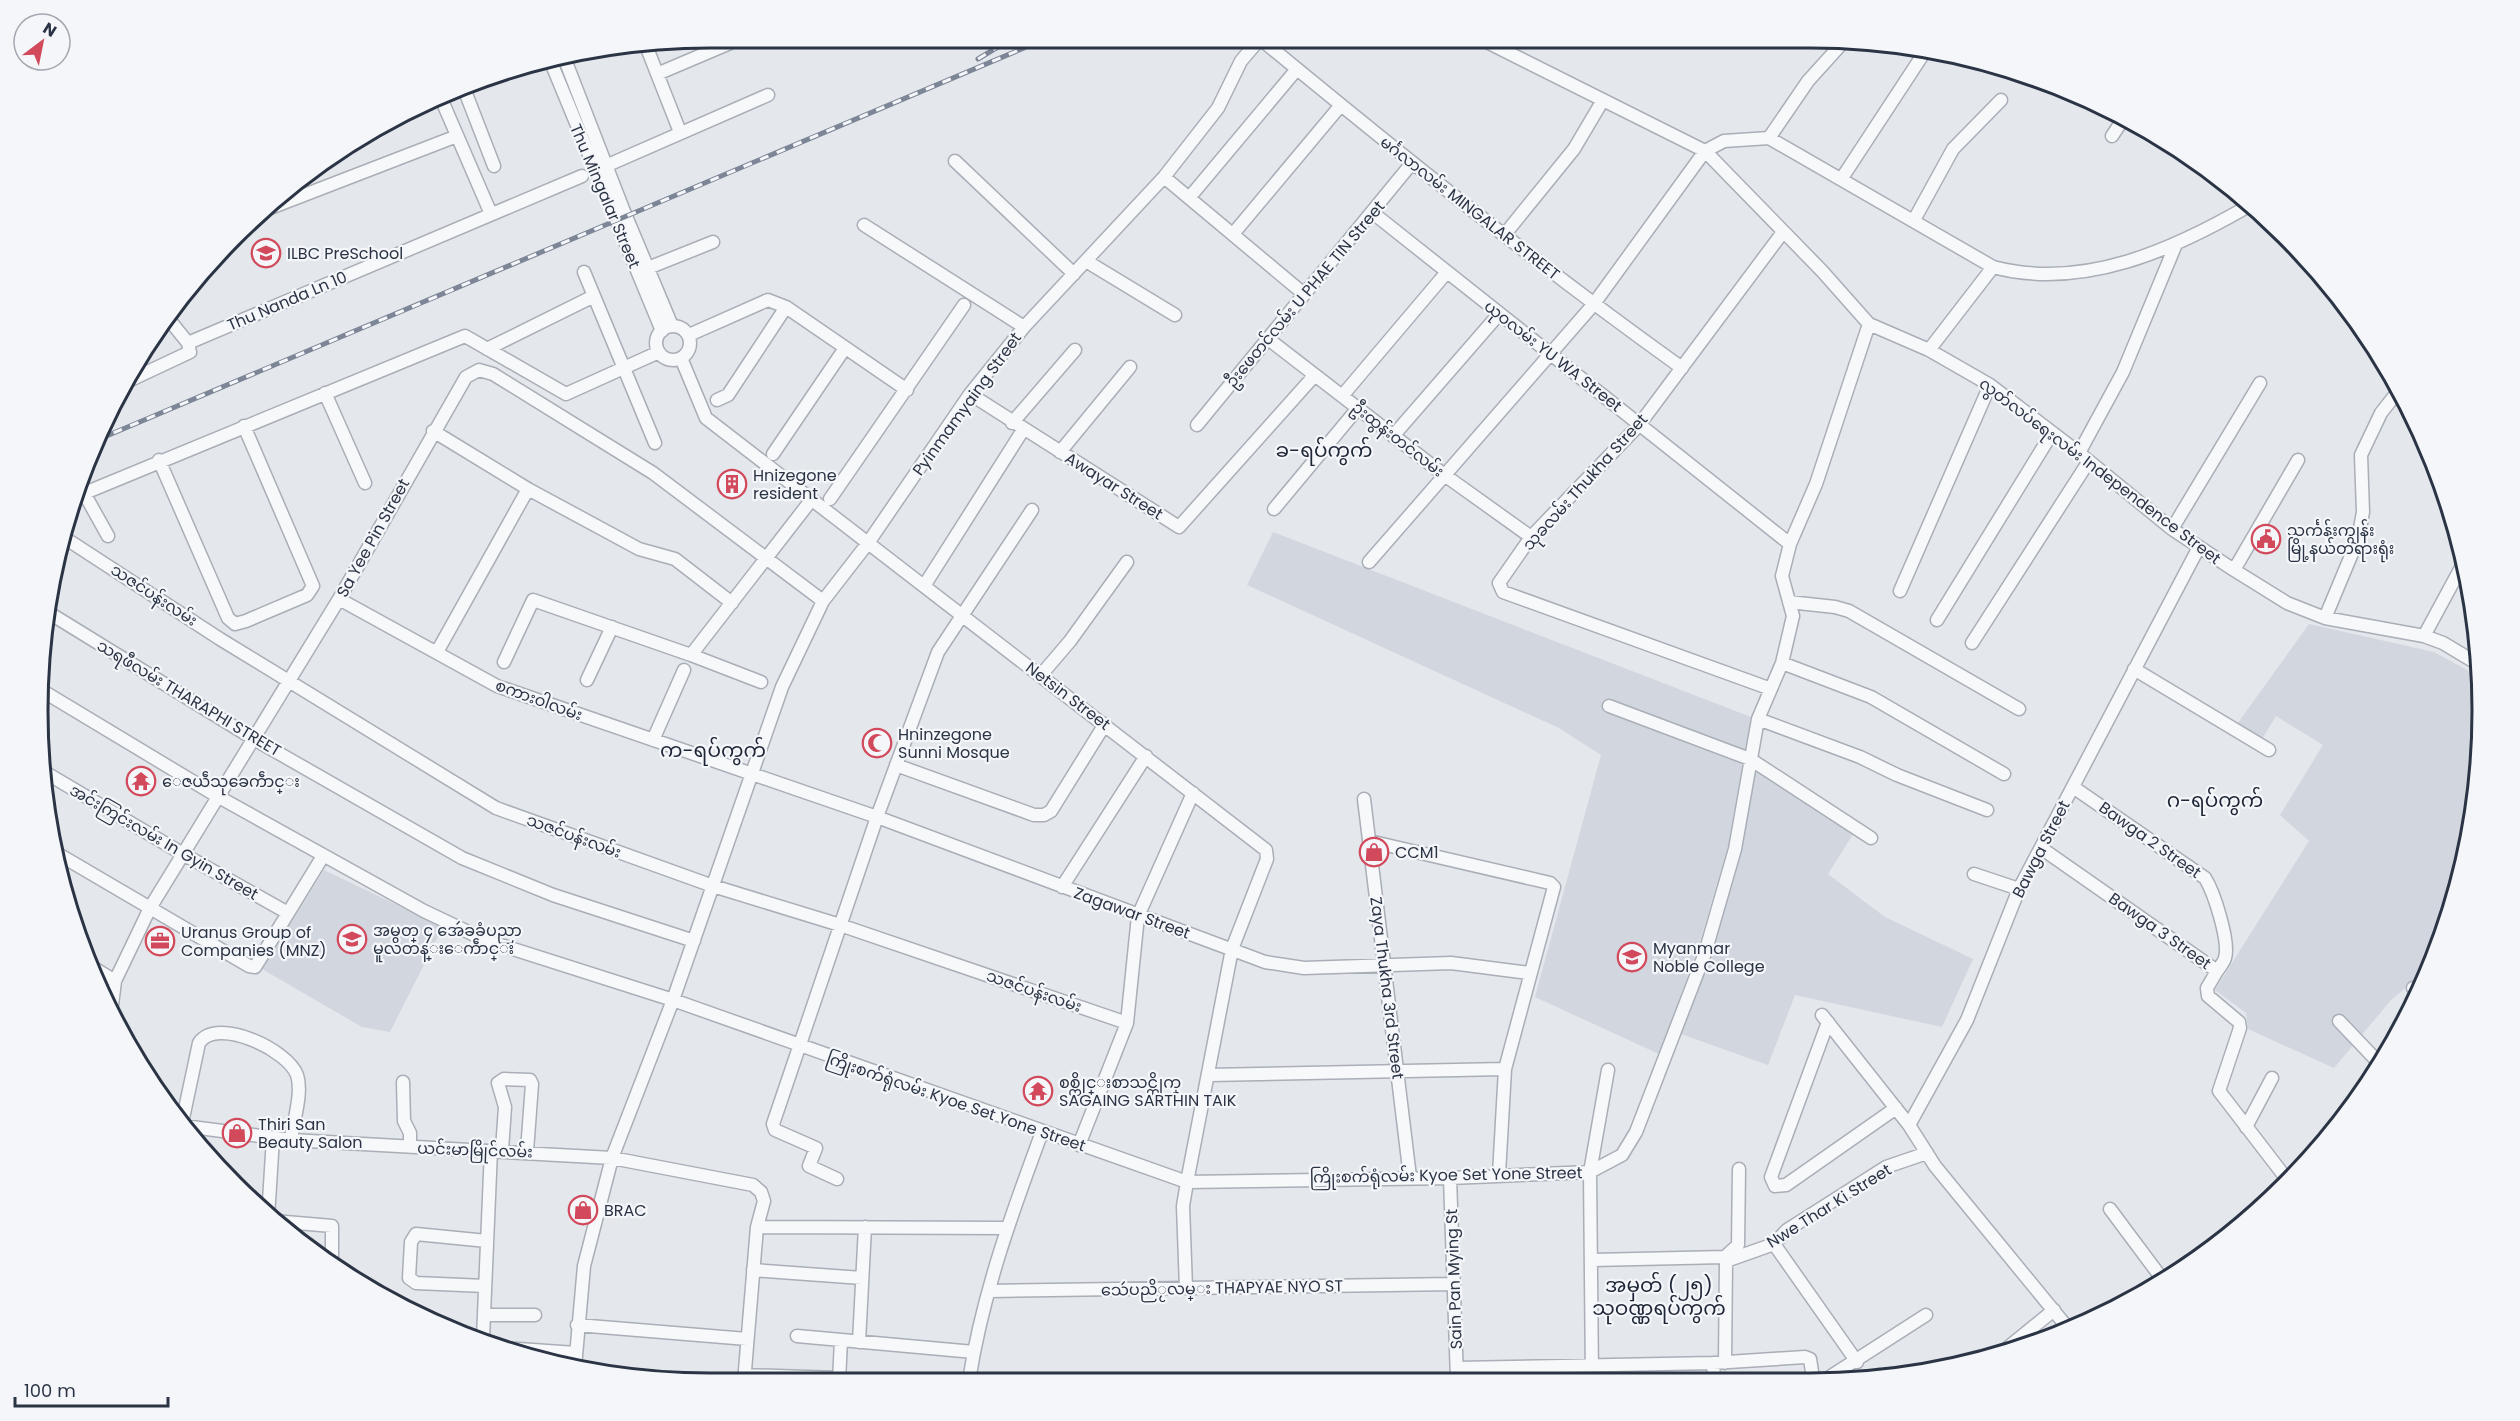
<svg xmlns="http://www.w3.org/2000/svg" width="2520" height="1421" viewBox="0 0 2520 1421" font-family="Poppins,'Noto Sans Myanmar',sans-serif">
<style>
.built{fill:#d2d6de}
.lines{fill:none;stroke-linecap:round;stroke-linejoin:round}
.minor-casing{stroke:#a9aeb7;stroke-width:15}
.minor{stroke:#f7f8fa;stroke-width:12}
.rail-casing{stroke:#7d8696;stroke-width:5}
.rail{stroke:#f4f6f9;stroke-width:3;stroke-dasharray:9;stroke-linecap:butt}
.labels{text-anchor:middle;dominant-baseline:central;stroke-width:4.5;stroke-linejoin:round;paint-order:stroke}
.street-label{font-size:16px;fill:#2b3445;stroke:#f4f6f9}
.poi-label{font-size:16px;fill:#2b3445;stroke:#f4f6f9;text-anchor:start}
.quarter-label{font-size:20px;fill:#1d2536;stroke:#f4f6f9}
.rim{fill:none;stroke:#2b3445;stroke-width:3}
</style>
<rect width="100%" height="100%" fill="#e4e7ec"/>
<path class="built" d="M1273 532 1751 717 1728 846 1698 948 1659 1054 1535 997 1601 755 1559 728 1247 585Z
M2309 624 2434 652 2467 670 2481 684 2477 799 2447 927 2428 969 2391 1000 2334 1068 2248 1029 2246 1013 2215 990 2309 841 2280 815 2323 745 2276 716 2260 742 2235 727Z
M1756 768 1855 831 1828 874 1885 917 1973 959 1942 1027 1795 995 1768 1065 1681 1034 1712 954 1740 853Z
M324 870 443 927 390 1032 362 1027 262 969Z"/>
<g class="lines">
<g class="minor-casing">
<path id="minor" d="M1483 40 1705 151 1822 271 1869 324 1929 350 1990 385 2079 453 2172 529 2234 570 2287 603 2325 618 2424 636 2443 643 2473 661 2481 669
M1263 41C1400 154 1538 265 1682 368
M645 43 680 132
M564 57 623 209 672 326
M550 60 662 331
M657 74 730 43
M463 86 494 166
M440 96 491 214
M2112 136 2124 118
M1769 138 1808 81 1846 39
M955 161 1074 274
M601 168 768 95
M1164 177 1304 294
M1842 178 1924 53
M1189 198 1297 69
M260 212 457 136
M1373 213 1790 544
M1914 220 1953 149 2001 100
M864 225 1024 327
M1233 234 1341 105
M1505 234 1574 149 1603 100
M1086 261 1175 315
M648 268 713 242
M584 272 655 443
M167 317 188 343 582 176
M656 343a17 17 0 1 1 34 0a17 17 0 1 1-34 0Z
M689 335 768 300 786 307 907 390
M1267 338 1443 474 1531 537
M487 349 594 296
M1929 350 1993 267
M681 358 706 418 1266 850 1267 859 1232 949 1187 1182 1183 1206 1186 1288
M124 383 190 352 188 343
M325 393 365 483
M970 394 1179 527 1314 376
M1342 396 1447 272
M717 400 728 395 786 307
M1012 423 1075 350
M1197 425 1412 163
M433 431 528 489 639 549 675 559 732 603
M1393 436 1499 314
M1060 452 1130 367
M2079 453 2123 372 2176 244
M773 454 845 348
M159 460 228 618 235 624 246 621 307 595 313 586 244 426
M84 493 108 536
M75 497 465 336 566 394 659 352
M830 499 964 305
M1274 509 1358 408
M2172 529 2260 383
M71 542 220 639 496 808 713 886 840 925 1127 1023
M1369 562 1593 305 1705 151 1724 141 1769 138 1993 267C2084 291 2175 249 2252 204
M2234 570 2298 460
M924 586 1023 430
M1900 591 1990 385
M339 599 497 686 877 817 1265 962 1304 968 1451 963 1529 973
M1789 602 1835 607 1849 611 2019 709
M46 611 254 739 462 858 553 895 694 941
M2325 618 2358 539 2363 512 2361 455 2381 413 2399 390
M1937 620 2052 433
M2424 636 2464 562
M1972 643 2089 461
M437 652 528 489
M691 655 761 682
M504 662 533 600 691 655 812 499
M1782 663 1871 697 2004 774
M2134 669 2269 750
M1041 675 1070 641 1127 562
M587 680 612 627
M1771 689 1503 592 1499 583 1531 537 1639 425 1783 232
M41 690 217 796 424 911 485 940 673 1000 1187 1182 1450 1178 1590 1172 1622 1155 1636 1132 1705 953 1735 849 1758 719 1782 663 1793 616 1782 576 1790 544 1816 484 1869 324
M1609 706 1750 759 1871 838
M1758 719 1860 757 1897 775 1987 810
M653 740 684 670
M896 765 1034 815H1044L1051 811 1105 724
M41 770 183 854 288 913
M2073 787 2205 878C2214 892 2230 942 2225 958 2224 962 2220 967 2217 971
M1364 799 1410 1177
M1369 841 1550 883 1554 887 1505 1069 1499 1174
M2041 848 2217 971 2207 988 2208 996 2239 1022 2240 1028 2219 1091 2289 1182
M53 851 249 966 255 967 323 856
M1974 874 2019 889
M1062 887 1146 756
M87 964 115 981
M2413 988 2417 992
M111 1013 115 981 150 908 339 599 466 377 479 370 493 374 653 473 823 601
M1822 1015 1909 1125
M2339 1021 2380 1064
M1828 1022 1771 1177 1775 1186 1786 1185 1896 1108
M1209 1075 1505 1069
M403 1082 404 1121 410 1133V1147
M182 1123 199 1043C217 1016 288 1050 297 1075 303 1093 293 1122 291 1140
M184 1126 291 1140 612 1158 753 1185 761 1192 764 1201 757 1227 744 1382
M2246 1127 2272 1078
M1079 1145 1127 1023 1138 916 1193 793
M502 1150 505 1107 498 1083 504 1079 530 1080 532 1084 527 1151
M1450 1178 1457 1379
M837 1179 809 1166 816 1148 775 1130 773 1124 877 817 938 652 1032 510
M2110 1209 2163 1280
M268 1217 273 1138
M274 1221 332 1226V1263
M757 1227 1006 1228
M1774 1244 1857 1362
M1725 1257 1738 1245 1739 1169
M1592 1260 1725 1257 1726 1261 1774 1244 1787 1230 1886 1167 1927 1153
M753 1270 862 1278
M485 1286 416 1283 409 1278 411 1242 416 1234 487 1241
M990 1291 1454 1284
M484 1315H535
M577 1325 747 1339
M2067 1327 1935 1166 1909 1125 1967 1020 2019 889 2199 547
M797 1336 974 1352
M483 1338 491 1150
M859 1342 865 1227
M505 1348 576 1353
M2000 1354 2054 1310
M1713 1363 1714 1378
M1725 1363 1726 1261
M575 1367 584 1266 612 1158 673 1000 782 687 823 601 868 543 970 394 1024 327 1164 177 1218 108 1241 61 1258 41
M1457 1368 1713 1363 1805 1357 1810 1359 1813 1378
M744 1375 839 1378
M1879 1375 1882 1378
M1828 1378 1926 1315
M1592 1379 1590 1172 1608 1070
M839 1381 841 1340
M969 1381C982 1295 1012 1213 1042 1132"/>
</g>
<use href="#minor" class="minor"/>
<g class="rail-casing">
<path id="rail" d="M978 59 1006 42
M97 440 1038 42"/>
</g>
<use href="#rail" class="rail"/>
</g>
<defs>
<g id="school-ring" transform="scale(1.5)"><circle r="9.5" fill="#f4f6f9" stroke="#d1495b" stroke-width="1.5"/><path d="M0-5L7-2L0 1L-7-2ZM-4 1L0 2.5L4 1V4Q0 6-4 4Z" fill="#d1495b"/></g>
<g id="building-ring" transform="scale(1.5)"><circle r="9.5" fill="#f4f6f9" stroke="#d1495b" stroke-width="1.5"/><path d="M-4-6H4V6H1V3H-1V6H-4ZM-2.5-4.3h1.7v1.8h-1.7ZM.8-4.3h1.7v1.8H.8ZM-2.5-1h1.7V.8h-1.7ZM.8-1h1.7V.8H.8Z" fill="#d1495b"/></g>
<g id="civic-ring" transform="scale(1.5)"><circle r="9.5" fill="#f4f6f9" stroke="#d1495b" stroke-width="1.5"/><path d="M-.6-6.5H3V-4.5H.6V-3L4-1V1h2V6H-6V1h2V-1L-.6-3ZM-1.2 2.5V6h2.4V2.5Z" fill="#d1495b"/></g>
<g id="mosque-ring" transform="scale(1.5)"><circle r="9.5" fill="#f4f6f9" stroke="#d1495b" stroke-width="1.5"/><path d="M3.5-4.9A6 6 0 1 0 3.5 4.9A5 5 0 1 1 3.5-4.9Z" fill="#d1495b"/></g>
<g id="temple-ring" transform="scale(1.5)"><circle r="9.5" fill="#f4f6f9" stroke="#d1495b" stroke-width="1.5"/><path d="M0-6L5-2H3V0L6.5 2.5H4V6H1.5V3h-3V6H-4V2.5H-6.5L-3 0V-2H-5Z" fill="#d1495b"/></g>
<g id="shop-ring" transform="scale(1.5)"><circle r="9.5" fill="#f4f6f9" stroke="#d1495b" stroke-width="1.5"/><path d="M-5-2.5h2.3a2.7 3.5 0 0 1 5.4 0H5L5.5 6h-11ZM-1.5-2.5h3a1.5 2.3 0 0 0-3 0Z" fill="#d1495b"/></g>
<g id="office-ring" transform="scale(1.5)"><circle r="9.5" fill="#f4f6f9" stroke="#d1495b" stroke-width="1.5"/><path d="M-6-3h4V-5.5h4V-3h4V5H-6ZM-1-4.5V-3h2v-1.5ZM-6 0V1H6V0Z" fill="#d1495b"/></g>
</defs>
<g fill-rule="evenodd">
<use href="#school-ring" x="266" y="253"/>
<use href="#building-ring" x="732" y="484"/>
<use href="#civic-ring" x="2266" y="539"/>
<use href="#mosque-ring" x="877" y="743"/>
<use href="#temple-ring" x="141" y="781"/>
<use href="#shop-ring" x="1374" y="852"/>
<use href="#school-ring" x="352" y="939"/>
<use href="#office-ring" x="160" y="941"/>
<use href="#school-ring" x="1632" y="957"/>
<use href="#temple-ring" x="1038" y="1091"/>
<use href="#shop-ring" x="237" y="1133"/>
<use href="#shop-ring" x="583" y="1210"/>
</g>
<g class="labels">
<g class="street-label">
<text transform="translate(605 196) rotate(67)">Thu Mingalar Street</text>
<text transform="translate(1470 208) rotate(38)">မင်္ဂလာလမ်း MINGALAR STREET</text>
<text transform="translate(1305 294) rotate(-50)">ဦးဖေတင်လမ်း U PHAE TIN Street</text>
<text transform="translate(287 301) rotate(-23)">Thu Nanda Ln 10</text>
<text transform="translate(1553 356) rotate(38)">ယုဝလမ်း YU WA Street</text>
<text transform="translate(967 404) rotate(-54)">Pyinmamyaing Street</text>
<text transform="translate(1398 439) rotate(38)">ဦးထွန်းတင်လမ်း</text>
<text transform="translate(2100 471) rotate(37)">လွတ်လပ်ရေးလမ်း Independence Street</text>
<text transform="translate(1585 482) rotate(-48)">သုခလမ်း Thukha Street</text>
<text transform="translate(1114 486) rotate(32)">Awayar Street</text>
<text transform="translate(373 538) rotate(-61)">Sa Yee Pin Street</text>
<text transform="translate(154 595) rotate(33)">သဇင်ပန်းလမ်း</text>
<text transform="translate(1068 696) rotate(37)">Netsin Street</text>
<text transform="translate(189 698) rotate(31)">သရဖီလမ်း THARAPHI STREET</text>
<text transform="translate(539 700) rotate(20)">စကားဝါလမ်း</text>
<text transform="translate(574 836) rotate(20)">သဇင်ပန်းလမ်း</text>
<text transform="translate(2150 840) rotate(35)">Bawga 2 Street</text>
<text transform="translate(164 842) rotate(30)">အင်းကြင်းလမ်း In Gyin Street</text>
<text transform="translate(2041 849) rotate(-63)">Bawga Street</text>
<text transform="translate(1132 913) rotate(20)">Zagawar Street</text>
<text transform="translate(2160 931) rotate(35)">Bawga 3 Street</text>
<text transform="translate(1387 988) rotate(83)">Zaya Thukha 3rd Street</text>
<text transform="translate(1034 991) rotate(19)">သဇင်ပန်းလမ်း</text>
<text transform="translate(956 1102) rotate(19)">ကြိုးစက်ရုံလမ်း Kyoe Set Yone Street</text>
<text transform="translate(475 1150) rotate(2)">ယင်းမာမြိုင်လမ်း</text>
<text transform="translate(1446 1175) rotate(-1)">ကြိုးစက်ရုံလမ်း Kyoe Set Yone Street</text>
<text transform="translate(1829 1206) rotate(-32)">Nwe Thar Ki Street</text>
<text transform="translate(1454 1279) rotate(-92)">Sain Pan Mying St</text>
<text transform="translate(1222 1288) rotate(-1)">သေဴပညိႂလမ္း THAPYAE NYO ST</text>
</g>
<g class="poi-label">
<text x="287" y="253">ILBC PreSchool</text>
<text x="753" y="475">Hnizegone<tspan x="753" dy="18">resident</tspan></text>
<text x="2287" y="530">သင်္ကန်းကျွန်း<tspan x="2287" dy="18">မြို့နယ်တရားရုံး</tspan></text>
<text x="898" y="734">Hninzegone<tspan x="898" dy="18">Sunni Mosque</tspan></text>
<text x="162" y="781">ေဇယဵသုခေကဵာင္း</text>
<text x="1395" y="852">CCM1</text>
<text x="373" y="930">အမွတ္ ၄ အေဴခခံပညာ<tspan x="373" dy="18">မူလတန္းေကဵာင္း</tspan></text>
<text x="181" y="932">Uranus Group of<tspan x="181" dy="18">Companies (MNZ)</tspan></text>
<text x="1653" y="948">Myanmar<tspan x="1653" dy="18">Noble College</tspan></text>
<text x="1059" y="1082">စစ္ကိုင္းစာသင္တိုက္<tspan x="1059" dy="18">SAGAING SARTHIN TAIK</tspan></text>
<text x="258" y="1124">Thiri San<tspan x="258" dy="18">Beauty Salon</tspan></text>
<text x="604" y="1210">BRAC</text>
</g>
<g class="quarter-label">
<text x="1324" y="450">ခ-ရပ်ကွက်</text>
<text x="713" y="750">က-ရပ်ကွက်</text>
<text x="2215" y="800">ဂ-ရပ်ကွက်</text>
<text x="1659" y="1285">အမှတ် (၂၅)<tspan x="1659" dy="23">သုဝဏ္ဏရပ်ကွက်</tspan></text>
</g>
</g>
<path d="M0 0H2520V1421H0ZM710 48H1810A662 662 0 0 1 2472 710V711A662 662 0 0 1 1810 1373H710A662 662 0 0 1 48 711V710A662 662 0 0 1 710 48Z" fill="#f4f6f9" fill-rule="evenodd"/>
<path class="rim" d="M710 48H1810A662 662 0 0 1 2472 710V711A662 662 0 0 1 1810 1373H710A662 662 0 0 1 48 711V710A662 662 0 0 1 710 48Z"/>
<g transform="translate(42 42) rotate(32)"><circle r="28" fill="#f4f6f9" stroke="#a4a8b1" stroke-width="1.5"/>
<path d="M0-4.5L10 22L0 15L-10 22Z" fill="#d1495b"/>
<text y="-9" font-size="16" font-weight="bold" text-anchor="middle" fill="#2b3445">N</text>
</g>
<path d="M15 1397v9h153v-9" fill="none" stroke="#2b3445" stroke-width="3"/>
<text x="24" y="1397" font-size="18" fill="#2b3445" stroke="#f4f6f9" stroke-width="4.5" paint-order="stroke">100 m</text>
</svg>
